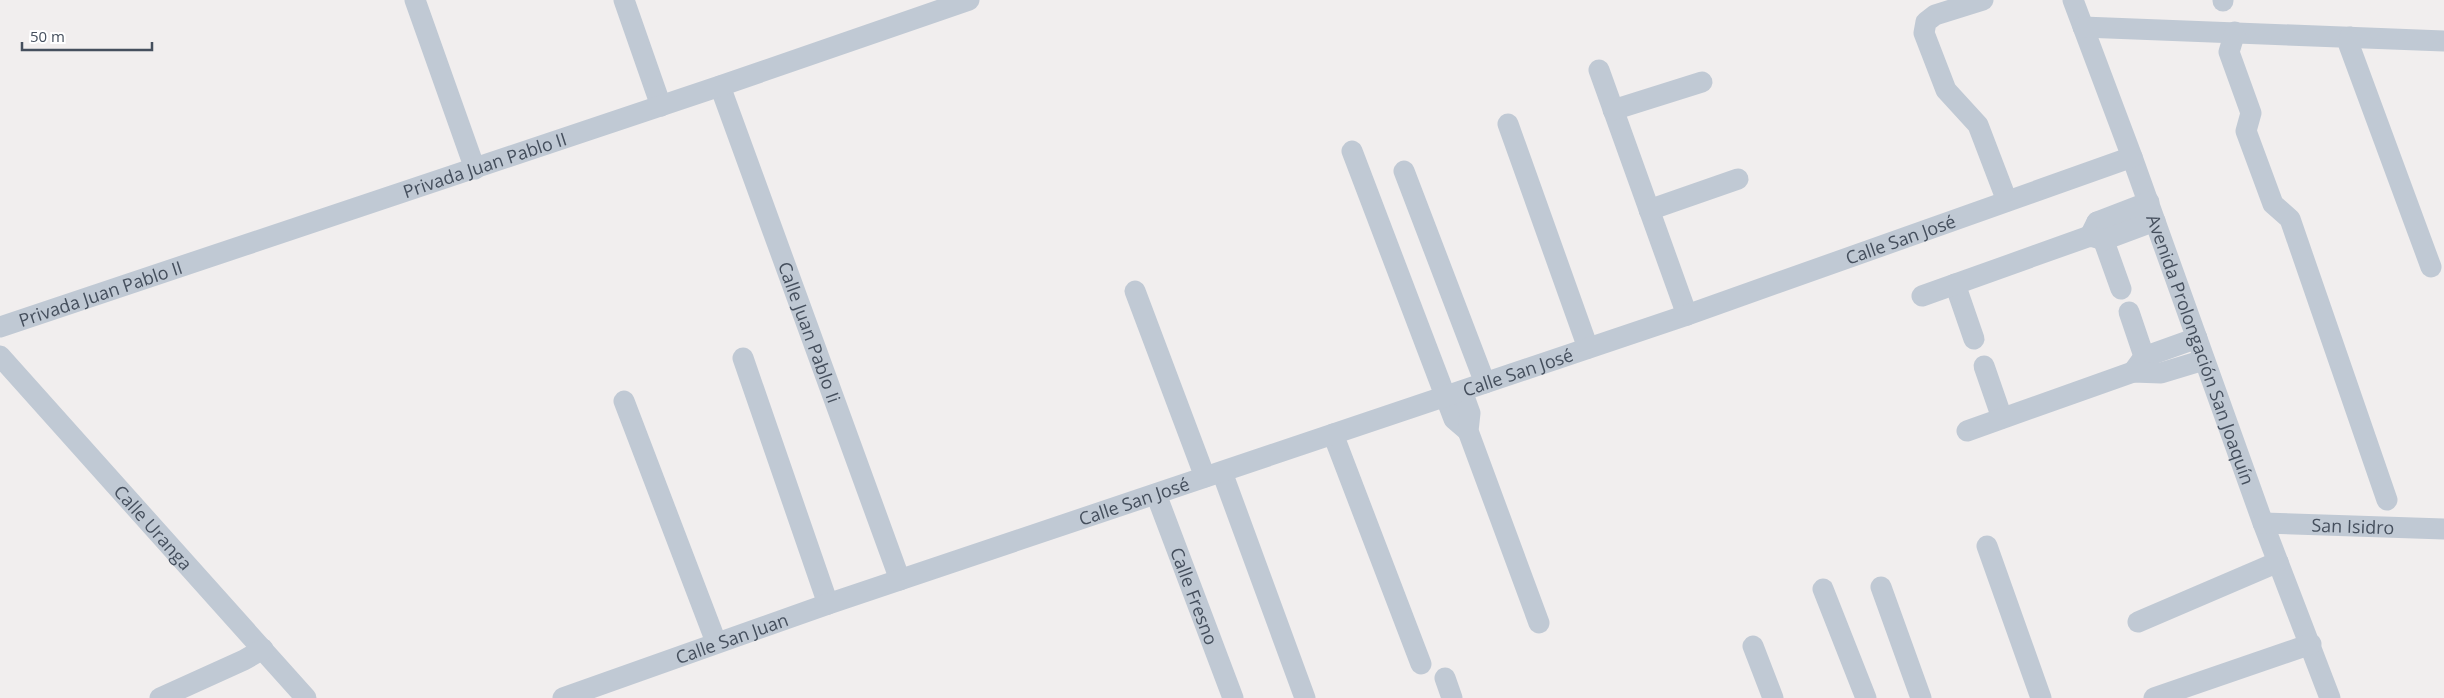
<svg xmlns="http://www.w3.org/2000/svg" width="2444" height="698" viewBox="0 0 2444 698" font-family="'Open Sans',sans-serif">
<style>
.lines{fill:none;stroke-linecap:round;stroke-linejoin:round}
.minor{stroke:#c0c9d4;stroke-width:21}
.labels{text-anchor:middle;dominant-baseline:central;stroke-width:5;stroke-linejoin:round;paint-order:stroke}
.street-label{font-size:18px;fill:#454f5d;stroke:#fff}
</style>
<rect width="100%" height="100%" fill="#f1eeee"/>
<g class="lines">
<g class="minor">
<path d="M415 0 475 169"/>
<path d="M624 0 661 106"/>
<path d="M1983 0 1935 15 1926 22 1924 33 1946 90 1978 125 2007 201"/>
<path id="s1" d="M2073 0 2132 157 2263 523 2330 698"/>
<path d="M2223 0V1"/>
<path d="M2083 27 2444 41"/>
<path d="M2235 32 2229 52 2251 113 2246 131 2273 204 2290 219 2387 500"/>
<path d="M2350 37 2349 45 2431 267"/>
<path d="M1599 70 1687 315"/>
<path id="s2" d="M720 86 900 580"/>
<path d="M1613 110 1702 82"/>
<path d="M1508 124 1588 348"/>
<path d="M1352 151 1454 419 1468 431"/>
<path d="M1404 171 1485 383"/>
<path d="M1649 210 1738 179"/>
<path d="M2097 222 2121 289"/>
<path d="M2091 234 2097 222 2149 202"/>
<path d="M1955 284 1974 339"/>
<path d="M1135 291 1205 477"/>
<path d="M1922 296 2090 236 2104 240 2155 221"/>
<path d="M2129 312 2149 371"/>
<path id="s3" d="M0 327 720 86 969 0"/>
<path id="s4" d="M0 356 306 698"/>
<path d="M743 358 828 604"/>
<path d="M1984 366 2002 418"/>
<path d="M2133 372 2144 357 2197 338"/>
<path d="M1462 391 1470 413 1468 431 1539 623"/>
<path d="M624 401 716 642"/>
<path d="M1967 431 2133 372 2161 373 2204 360"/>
<path d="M1333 434 1421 664"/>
<path d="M1222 472 1305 698"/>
<path id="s5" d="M1156 494 1233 698"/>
<path id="s6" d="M2263 523 2444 529"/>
<path d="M1987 546 2041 698"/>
<path d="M1881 587 1921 698"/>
<path d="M1823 589 1866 698"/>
<path d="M2138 622 2278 562"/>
<path d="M1753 646 1773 698"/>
<path d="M1445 678 1452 698"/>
<path d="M160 698 244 660 263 649"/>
<path id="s7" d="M563 698 828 604 1687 315 2132 157"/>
<path d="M2154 698 2311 644"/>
</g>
</g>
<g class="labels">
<g class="street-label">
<text stroke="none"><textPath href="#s3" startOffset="511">Privada Juan Pablo II</textPath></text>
<text stroke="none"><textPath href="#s7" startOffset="1414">Calle San José</textPath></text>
<text stroke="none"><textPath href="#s3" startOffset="106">Privada Juan Pablo II</textPath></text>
<text stroke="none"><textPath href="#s2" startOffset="262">Calle Juan Pablo Ii</textPath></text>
<text stroke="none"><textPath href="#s1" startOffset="372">Avenida Prolongación San Joaquín</textPath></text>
<text stroke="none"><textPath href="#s7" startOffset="1009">Calle San José</textPath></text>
<text stroke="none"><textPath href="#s7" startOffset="604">Calle San José</textPath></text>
<text stroke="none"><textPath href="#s6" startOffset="90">San Isidro</textPath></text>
<text stroke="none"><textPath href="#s4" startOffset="230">Calle Uranga</textPath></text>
<text stroke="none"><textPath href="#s5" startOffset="109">Calle Fresno</textPath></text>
<text stroke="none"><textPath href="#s7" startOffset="179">Calle San Juan</textPath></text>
</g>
</g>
<path d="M22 42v8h130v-8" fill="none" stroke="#454f5d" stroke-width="2.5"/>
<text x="30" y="42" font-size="15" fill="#454f5d" stroke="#ffffff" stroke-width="4" paint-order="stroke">50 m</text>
</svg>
